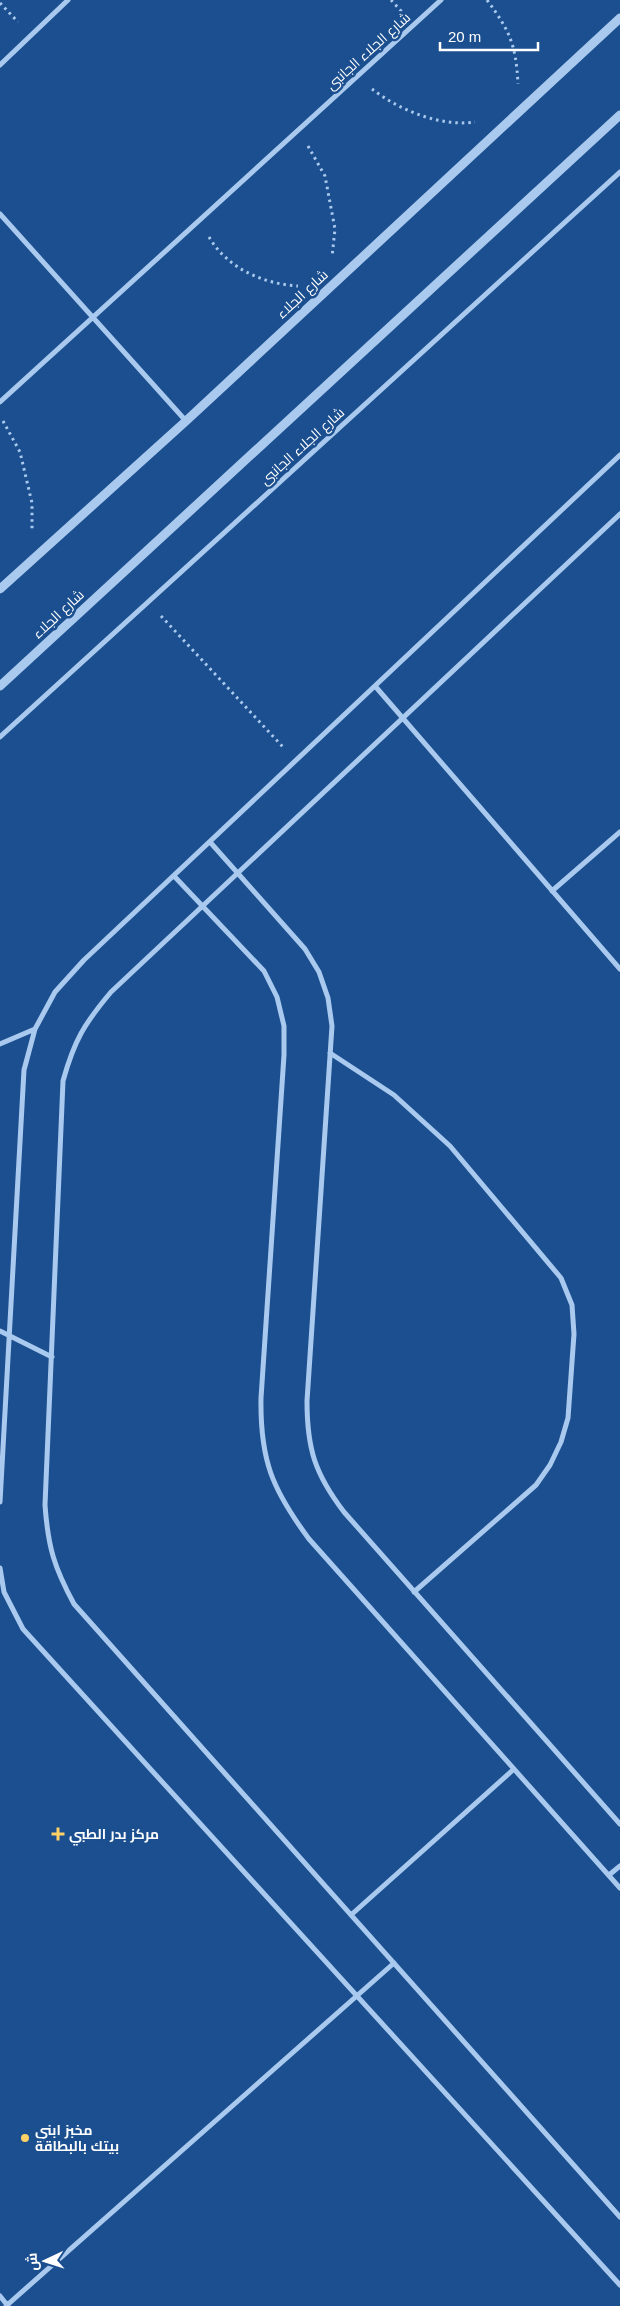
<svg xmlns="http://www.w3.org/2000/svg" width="620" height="2306" viewBox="0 0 620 2306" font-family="Arial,Cairo,sans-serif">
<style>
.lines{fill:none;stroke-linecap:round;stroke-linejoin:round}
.path{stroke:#a9c9ee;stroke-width:3;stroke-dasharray:2.5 4;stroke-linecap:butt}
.minor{stroke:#a9c9ee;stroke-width:5}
.tertiary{stroke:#a9c9ee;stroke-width:9}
.poi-dot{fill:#ffd166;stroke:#1b4f8f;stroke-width:2}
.labels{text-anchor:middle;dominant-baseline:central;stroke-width:5;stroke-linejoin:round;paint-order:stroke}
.street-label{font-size:14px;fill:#fff;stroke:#1b4f8f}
.poi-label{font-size:14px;font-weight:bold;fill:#fff;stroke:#1b4f8f;text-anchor:start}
</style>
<rect width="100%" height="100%" fill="#1b4f8f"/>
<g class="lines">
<path class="path" d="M391 0 402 12
M487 0C510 31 516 45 518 84
M0 3 18 22
M372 89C399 110 440 127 475 122
M308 146 325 176 335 229 332 257
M209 237C227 268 263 284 298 286
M3 421 20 452 32 503V531
M161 616 283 747"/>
<path class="minor" d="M0 65 68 0
M0 214 186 421
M0 402 441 0
M620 514 111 992C84 1024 74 1041 63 1081L45 1505C48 1547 54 1567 74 1604L620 2217
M375 686 620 969
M0 737 620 172
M210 842 305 949 319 972 328 998 332 1026 307 1401C307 1449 315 1474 344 1512L620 1824
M174 876 264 971 277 997 284 1026V1055L261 1398C260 1460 272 1489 309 1539L620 1888
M552 891 620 832
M0 1044 35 1029
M330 1053 394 1095 450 1146 561 1278 572 1305 574 1334 568 1418 561 1442 550 1465 536 1485 414 1592
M0 1331 52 1357
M0 1502 24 1070 35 1029 55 992 84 960 620 455
M0 1568 4 1592 23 1629 620 2285
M609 1875 620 1866
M351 1915 514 1769
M0 2296 8 2306
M6 2306 394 1963"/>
<path class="tertiary" d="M0 589 186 421 620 18
M0 686 620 115"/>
</g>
<g class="poi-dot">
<path d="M55.5 1826.5h5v5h5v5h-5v5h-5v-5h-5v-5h5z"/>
<circle cx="25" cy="2138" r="5"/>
</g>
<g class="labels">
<g class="street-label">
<text transform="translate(368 51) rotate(-42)">شارع الجلاء الجانبى</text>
<text transform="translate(302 294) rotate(-43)">شارع الجلاء</text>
<text transform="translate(302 446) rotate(-42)">شارع الجلاء الجانبى</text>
<text transform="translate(58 614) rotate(-43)">شارع الجلاء</text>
</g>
<g class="poi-label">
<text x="69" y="1834">مركز بدر الطبي</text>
<text x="35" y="2130">مخبز ابني<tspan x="35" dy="16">بيتك بالبطاقة</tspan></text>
</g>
</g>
<g transform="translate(45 2261) rotate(266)" stroke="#1b4f8f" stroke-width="4" paint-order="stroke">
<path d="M0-4L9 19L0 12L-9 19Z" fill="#ffffff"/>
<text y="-8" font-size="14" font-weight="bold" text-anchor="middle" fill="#ffffff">ش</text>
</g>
<path d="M440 42v8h98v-8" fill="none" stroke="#ffffff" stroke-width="2.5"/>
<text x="448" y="42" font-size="15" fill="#ffffff" stroke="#1b4f8f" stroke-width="4" paint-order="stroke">20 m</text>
</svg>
